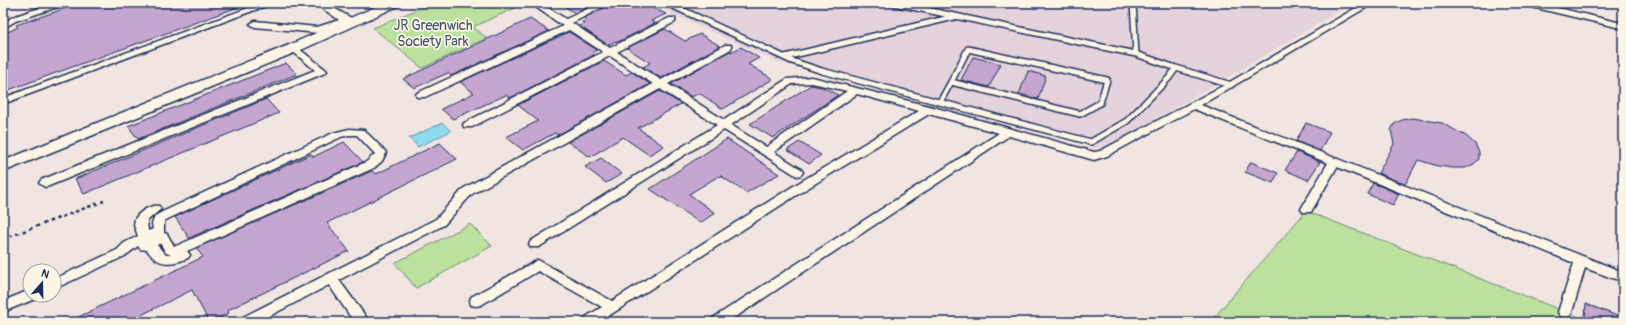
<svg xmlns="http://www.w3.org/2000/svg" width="1626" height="325" viewBox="0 0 1626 325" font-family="Pangolin,sans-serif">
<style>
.built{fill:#e4d2dc}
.green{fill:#bce19c;stroke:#6c887d}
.water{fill:#8fdbef;stroke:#6196b5}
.building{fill:#c4a6d1;stroke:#1b2f5e}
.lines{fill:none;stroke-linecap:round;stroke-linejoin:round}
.lane-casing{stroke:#1b2f5e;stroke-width:8}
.street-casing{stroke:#1b2f5e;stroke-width:3}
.secondary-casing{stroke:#1b2f5e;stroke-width:3}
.path{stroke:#1b2f5e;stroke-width:2.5;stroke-dasharray:3.5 3.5;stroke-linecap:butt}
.lane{stroke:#fcf5e5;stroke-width:5}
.street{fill:#fcf5e5;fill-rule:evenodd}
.secondary{fill:#fcf5e5;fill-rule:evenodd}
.labels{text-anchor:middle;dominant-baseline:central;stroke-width:3.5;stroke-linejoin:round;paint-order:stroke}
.park-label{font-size:14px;fill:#3b536a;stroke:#fcf5e5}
</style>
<rect width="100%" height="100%" fill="#f1e5e1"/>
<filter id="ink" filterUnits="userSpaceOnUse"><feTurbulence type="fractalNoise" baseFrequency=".025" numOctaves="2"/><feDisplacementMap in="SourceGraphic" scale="8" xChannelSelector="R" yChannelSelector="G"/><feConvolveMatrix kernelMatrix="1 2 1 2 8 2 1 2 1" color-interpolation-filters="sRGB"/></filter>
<g filter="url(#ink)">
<path class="built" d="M649 3H1353L1103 150 781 63Z"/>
<path class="green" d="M432 3H508L515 8 473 27 487 38 422 68 373 28Z
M1306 211 1592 322H1210Z
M470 224 492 246 416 288 395 263Z"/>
<path class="water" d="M442 123 451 131 418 147 409 138Z"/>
<path class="building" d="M81 3H244V5L3 92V34L12 30 18 27 16 25 25 22Z
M559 3H596L575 13Z
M612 3H642L666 14 651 21 655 23 618 42 616 41 608 45 579 26 584 24 582 22 587 20 584 18Z
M530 19 549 31 451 76 448 73 414 88 403 79Z
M665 29 685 41 700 34 720 46 661 78 643 67 650 63 649 62 627 48Z
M569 32 597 50 592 53 594 55 510 98 506 95 453 119 441 109 474 93 460 82Z
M741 47 759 58 748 64 773 79 723 109 699 93 692 97 671 84 730 51 731 52Z
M973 57 1001 64 989 87 961 80Z
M604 61 626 75 632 72 650 84 558 135 555 133 523 150 506 137 538 121 518 105Z
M286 63 297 74 138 139 128 126Z
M1028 71 1046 76 1038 99 1019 94Z
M811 85 822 87 838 95 773 138 750 124Z
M660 91 681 104 638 128 664 146 649 155 623 137 590 157 568 142Z
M266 99 279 113 84 194 75 179Z
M1413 118 1442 123 1466 136 1475 144 1479 152V159L1474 164 1465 168H1453L1438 166 1418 160 1406 183 1404 184 1378 173 1394 144 1391 130 1394 124 1402 120Z
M1306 123 1330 132 1320 151 1296 141Z
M727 139 779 174 746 193 721 176 717 177 689 194 715 213 700 223 650 189Z
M344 142 363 162 189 238 175 217 311 154 313 157Z
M799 142 821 155 809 164 787 150Z
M440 143 457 159 327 223 349 251 228 310 229 313 211 322H209L192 290 127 322H68L203 257 196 248 372 171 376 174Z
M1297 152 1320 162 1308 180 1285 170Z
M601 158 622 174 606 183 585 167Z
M1251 162 1278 173 1273 183 1245 172Z
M1373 183 1399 194 1393 205 1367 194Z
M1586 304 1623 318V322H1599L1585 317Z"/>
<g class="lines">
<g class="lane-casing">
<path id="lane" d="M667 3 792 61 822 71 1091 142 1127 121 1169 78 1176 68 1136 54 893 3
M1133 3 1136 54
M1526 3 1623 26
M3 26 14 19 62 3
M968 49 1107 80 1100 103 1080 114 951 82Z
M785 57 954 17
M1176 68 1231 85
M940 102 951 82"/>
</g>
<g class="street-casing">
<path id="street" d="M262 3H274L3 104V98Z
M315 3H325L353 19 318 33 255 27 250 24 255 21 317 27 339 20Z
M530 3H540L566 19 600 3H611L572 23 610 48 669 18H675V22L617 52 661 80 725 45H731V49L668 84 724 120 787 79 812 77 933 107 1094 152 1100 151 1228 83 1364 3H1374L1201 105 1623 272V280L1615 279 1585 268 1572 312 1570 316 1565 317 1560 316 1558 312 1574 263 1337 167 1311 212H1303L1301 209 1328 163 1194 109 1107 156 1094 160 1009 136 728 322H711L713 318 999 133 929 114 803 191 599 322H582L584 318 602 307 538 271 481 305 476 306 471 305 470 301 471 297 538 260 612 301 795 185 919 111 857 94 774 152 801 169 803 172 801 175 797 176 724 130 539 247H531L529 244 531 241 717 125 660 89 472 194 444 225 339 280 366 317 367 322H354L329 285 258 322H239L241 318 436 219 464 188 653 84 610 56 472 127H464L463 125 464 123 603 52 569 30 425 97H417L416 95 417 93 563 26ZM812 83 847 91 766 147 731 125 792 84Z
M294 45 325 69 327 71 325 73 49 186 45 187 39 183 41 180 315 70 291 50 289 48Z
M349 129 364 130 385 151 386 153 382 161 374 168 187 251 190 255 188 258C171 265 158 266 147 250L140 249 138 246 125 256 54 289V279L117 250 124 243 138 236 134 225 135 219C139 212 151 204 159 206L161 209 147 221 148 231 153 229 152 224 155 216 162 212 333 133ZM349 135H357L375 154 366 162 176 246H174L167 234 164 233V221L170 218 341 137ZM160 243 166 253 171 255H166L157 245Z
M30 290V295H36L35 299 3 312V301Z"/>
</g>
<g class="secondary-casing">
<path id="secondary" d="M384 3H400L398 6 299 51 3 172V161L289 45Z"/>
</g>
<path class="path" d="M3 239 104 201"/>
<use href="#lane" class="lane"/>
<use href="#street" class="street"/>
<use href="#secondary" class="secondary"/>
</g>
</g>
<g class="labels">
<g class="park-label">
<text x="433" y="25">JR Greenwich<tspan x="433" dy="16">Society Park</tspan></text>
</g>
</g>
<rect width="1626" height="325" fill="none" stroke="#fcf5e5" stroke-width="16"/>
<rect x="8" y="8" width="1610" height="309" fill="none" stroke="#1b2f5e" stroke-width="1.5" filter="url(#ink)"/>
<g transform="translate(42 283) rotate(20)"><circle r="19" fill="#fcf5e5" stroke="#a2a6af"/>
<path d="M0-3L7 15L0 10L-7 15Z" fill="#1b2f5e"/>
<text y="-6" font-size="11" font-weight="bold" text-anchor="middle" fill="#1b2f5e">N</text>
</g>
</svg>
